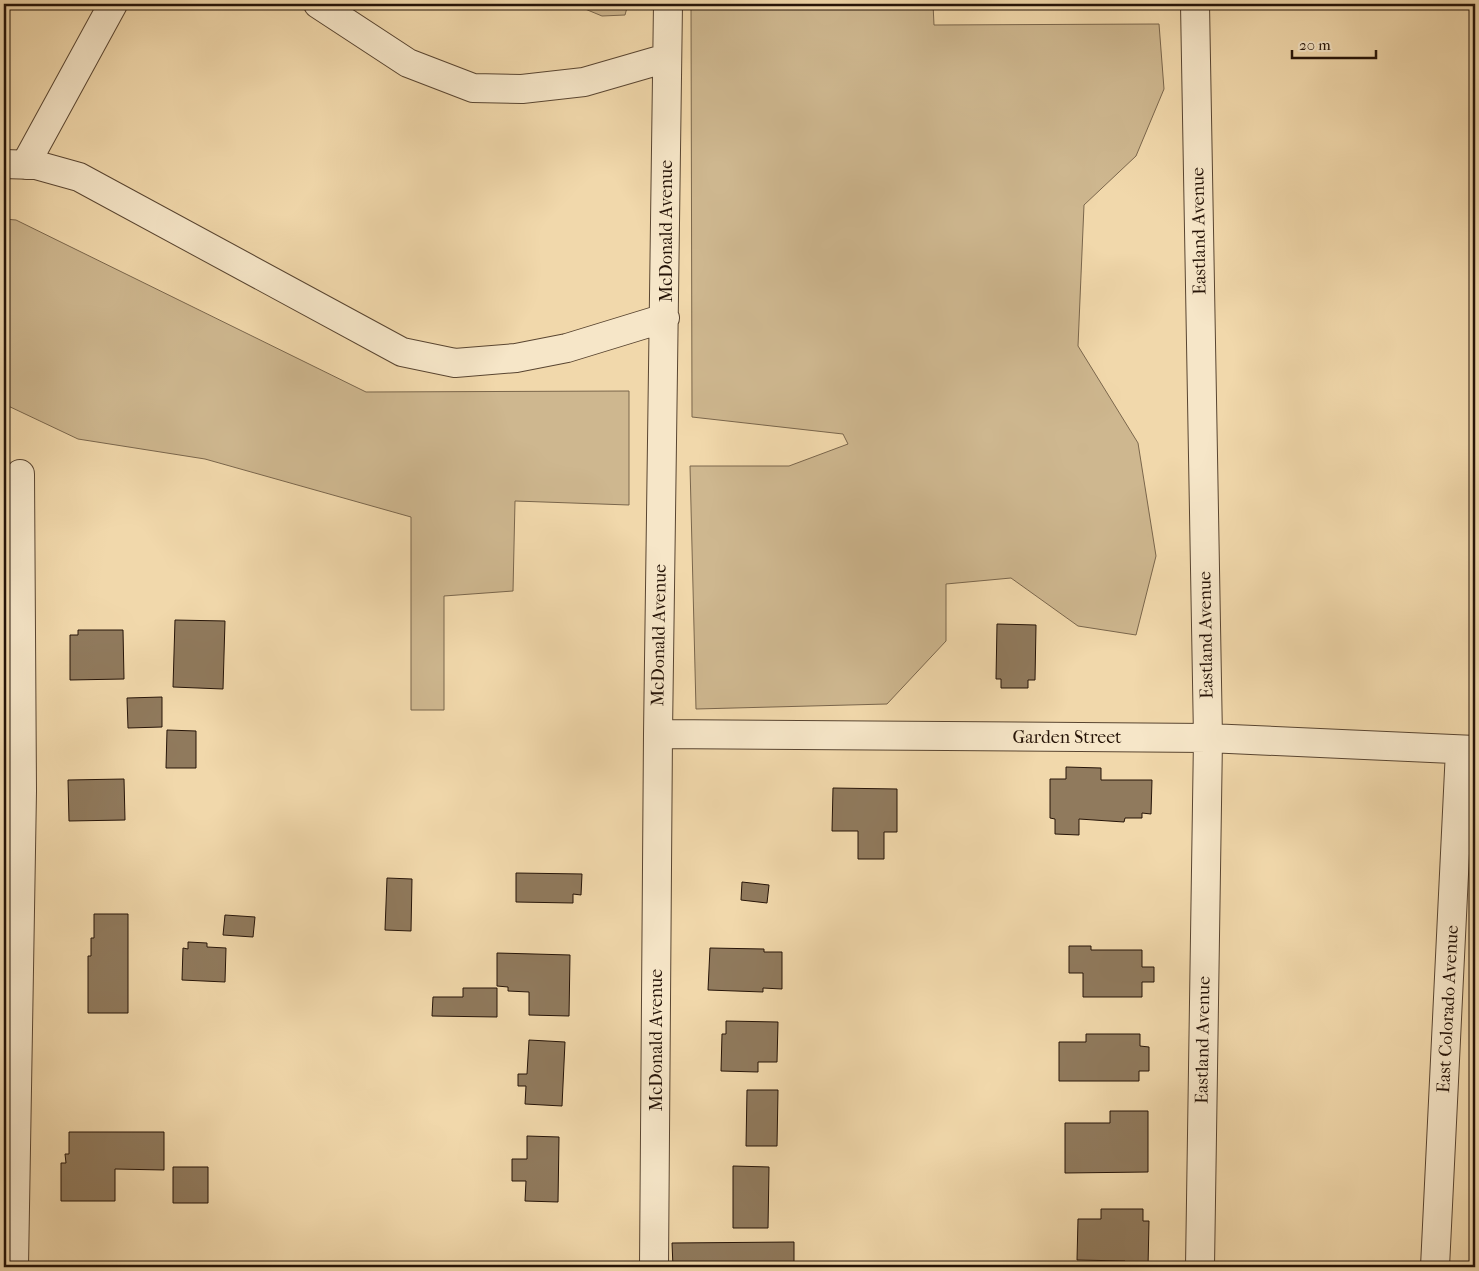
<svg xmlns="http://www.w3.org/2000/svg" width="1479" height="1271" viewBox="0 0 1479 1271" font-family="'IM FELL French Canon',serif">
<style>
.green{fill:#ceb78f;stroke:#7a664c}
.building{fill:#907a5d;stroke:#261408}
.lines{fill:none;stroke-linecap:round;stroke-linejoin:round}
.minor-casing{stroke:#594531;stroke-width:30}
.minor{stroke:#f6e6c8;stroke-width:28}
.labels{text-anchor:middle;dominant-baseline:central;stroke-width:4;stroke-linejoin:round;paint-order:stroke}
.street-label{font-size:18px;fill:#261408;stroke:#f6e6c8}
</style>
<rect width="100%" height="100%" fill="#f1d8ab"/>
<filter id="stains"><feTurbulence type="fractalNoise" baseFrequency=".004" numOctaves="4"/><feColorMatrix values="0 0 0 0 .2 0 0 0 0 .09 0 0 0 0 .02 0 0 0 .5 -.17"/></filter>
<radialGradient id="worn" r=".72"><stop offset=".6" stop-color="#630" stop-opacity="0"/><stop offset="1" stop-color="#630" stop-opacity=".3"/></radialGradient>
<path class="green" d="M573 4H628L625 15 602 16Z
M691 4H933L934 25 1159 24 1164 89 1136 156 1084 205 1078 346 1138 443 1156 556 1136 635 1078 626 1011 578 946 584V641L887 704 696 709 690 466H789L848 444 843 434 692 417Z
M4 219 16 220 366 392 629 391V505L515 501 513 591 444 596V710H411V517L205 459 78 439 4 404Z"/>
<path class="building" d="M175 620 225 621 223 689 173 687Z
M997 624 1036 625 1035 680H1028V688H1001V679H996Z
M78 630H123L124 679 70 680V635H78Z
M162 697V727L128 728 127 698Z
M167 730 196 731V768H166Z
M1066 767 1101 768V780H1152L1151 814 1142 813V818H1125L1124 822 1079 819V835L1055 834V819L1050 818V779H1066Z
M124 779 125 820 69 821 68 780Z
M833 788 897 789V832H884V859H858V831H832Z
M516 873 582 874 581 895 573 894V903L516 902Z
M387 878 412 879 411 931 385 930Z
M742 882 769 885 767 903 741 900Z
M94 914H128V1013H88V956H91V938H94Z
M225 915 255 917 253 937 223 935Z
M188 942 207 943V947L226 948 225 982 182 980 183 948 188 949Z
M1069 946H1091V950H1142V967H1154V982H1142V997H1083V973H1069Z
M710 948 764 949V952H782V989L763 988V992L708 990Z
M497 953 570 955 569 1016 529 1015V992L508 991V987L497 986Z
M463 988H497V1017L432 1016 433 997H463Z
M726 1021 778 1022 777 1062H758V1072L721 1071 722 1034H726Z
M1086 1034H1140V1046L1149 1047V1071H1139V1081H1059V1042H1086Z
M529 1040 565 1042 562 1106 525 1104 526 1086H518V1074H527Z
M747 1090H778L777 1146H746Z
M1110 1111H1148V1172L1065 1173V1123H1110Z
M69 1132H164V1170L115 1169V1201H61V1163H66L65 1154H69Z
M527 1136 559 1137 558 1202 525 1201 526 1181H512V1159H527Z
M733 1166 769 1167 768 1228H733Z
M173 1167H208V1203H173Z
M1101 1209H1143V1221H1149L1148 1267H1125V1261L1077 1260 1078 1219H1101Z
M794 1242V1267H673L672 1243Z"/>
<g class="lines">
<g class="minor-casing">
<path id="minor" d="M318 4 408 63 473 88 522 89 584 82 667 58
M1195 4 1208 738 1200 1267
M4 164 36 165 79 177 402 352 455 363 516 358 567 348 665 318
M25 165 113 4
M658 734 1208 738 1475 750
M14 1267 22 791 20 474
M654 1267 658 734 668 4
M1435 1267 1460 750"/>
</g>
<use href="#minor" class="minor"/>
</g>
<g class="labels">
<g class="street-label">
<text transform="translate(666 231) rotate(-90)">McDonald Avenue</text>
<text transform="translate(1199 231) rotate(-91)">Eastland Avenue</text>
<text transform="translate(659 635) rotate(-89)">McDonald Avenue</text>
<text transform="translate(1206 635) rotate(-91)">Eastland Avenue</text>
<text x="1067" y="737">Garden Street</text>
<text transform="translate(1448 1009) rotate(-87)">East Colorado Avenue</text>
<text transform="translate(656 1040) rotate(-90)">McDonald Avenue</text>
<text transform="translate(1203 1040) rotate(-89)">Eastland Avenue</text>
</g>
</g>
<rect width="1479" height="1271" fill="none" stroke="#f1d8ab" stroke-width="20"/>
<rect x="5" y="5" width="1469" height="1261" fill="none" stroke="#261408" stroke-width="2.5"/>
<rect x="10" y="10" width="1459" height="1251" fill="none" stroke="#261408"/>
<path d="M1292 50v8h84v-8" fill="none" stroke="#261408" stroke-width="2.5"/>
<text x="1299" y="50" font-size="15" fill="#261408" stroke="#f6e6c8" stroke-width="4" paint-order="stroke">20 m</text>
<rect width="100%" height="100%" filter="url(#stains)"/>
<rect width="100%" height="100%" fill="url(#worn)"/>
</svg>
